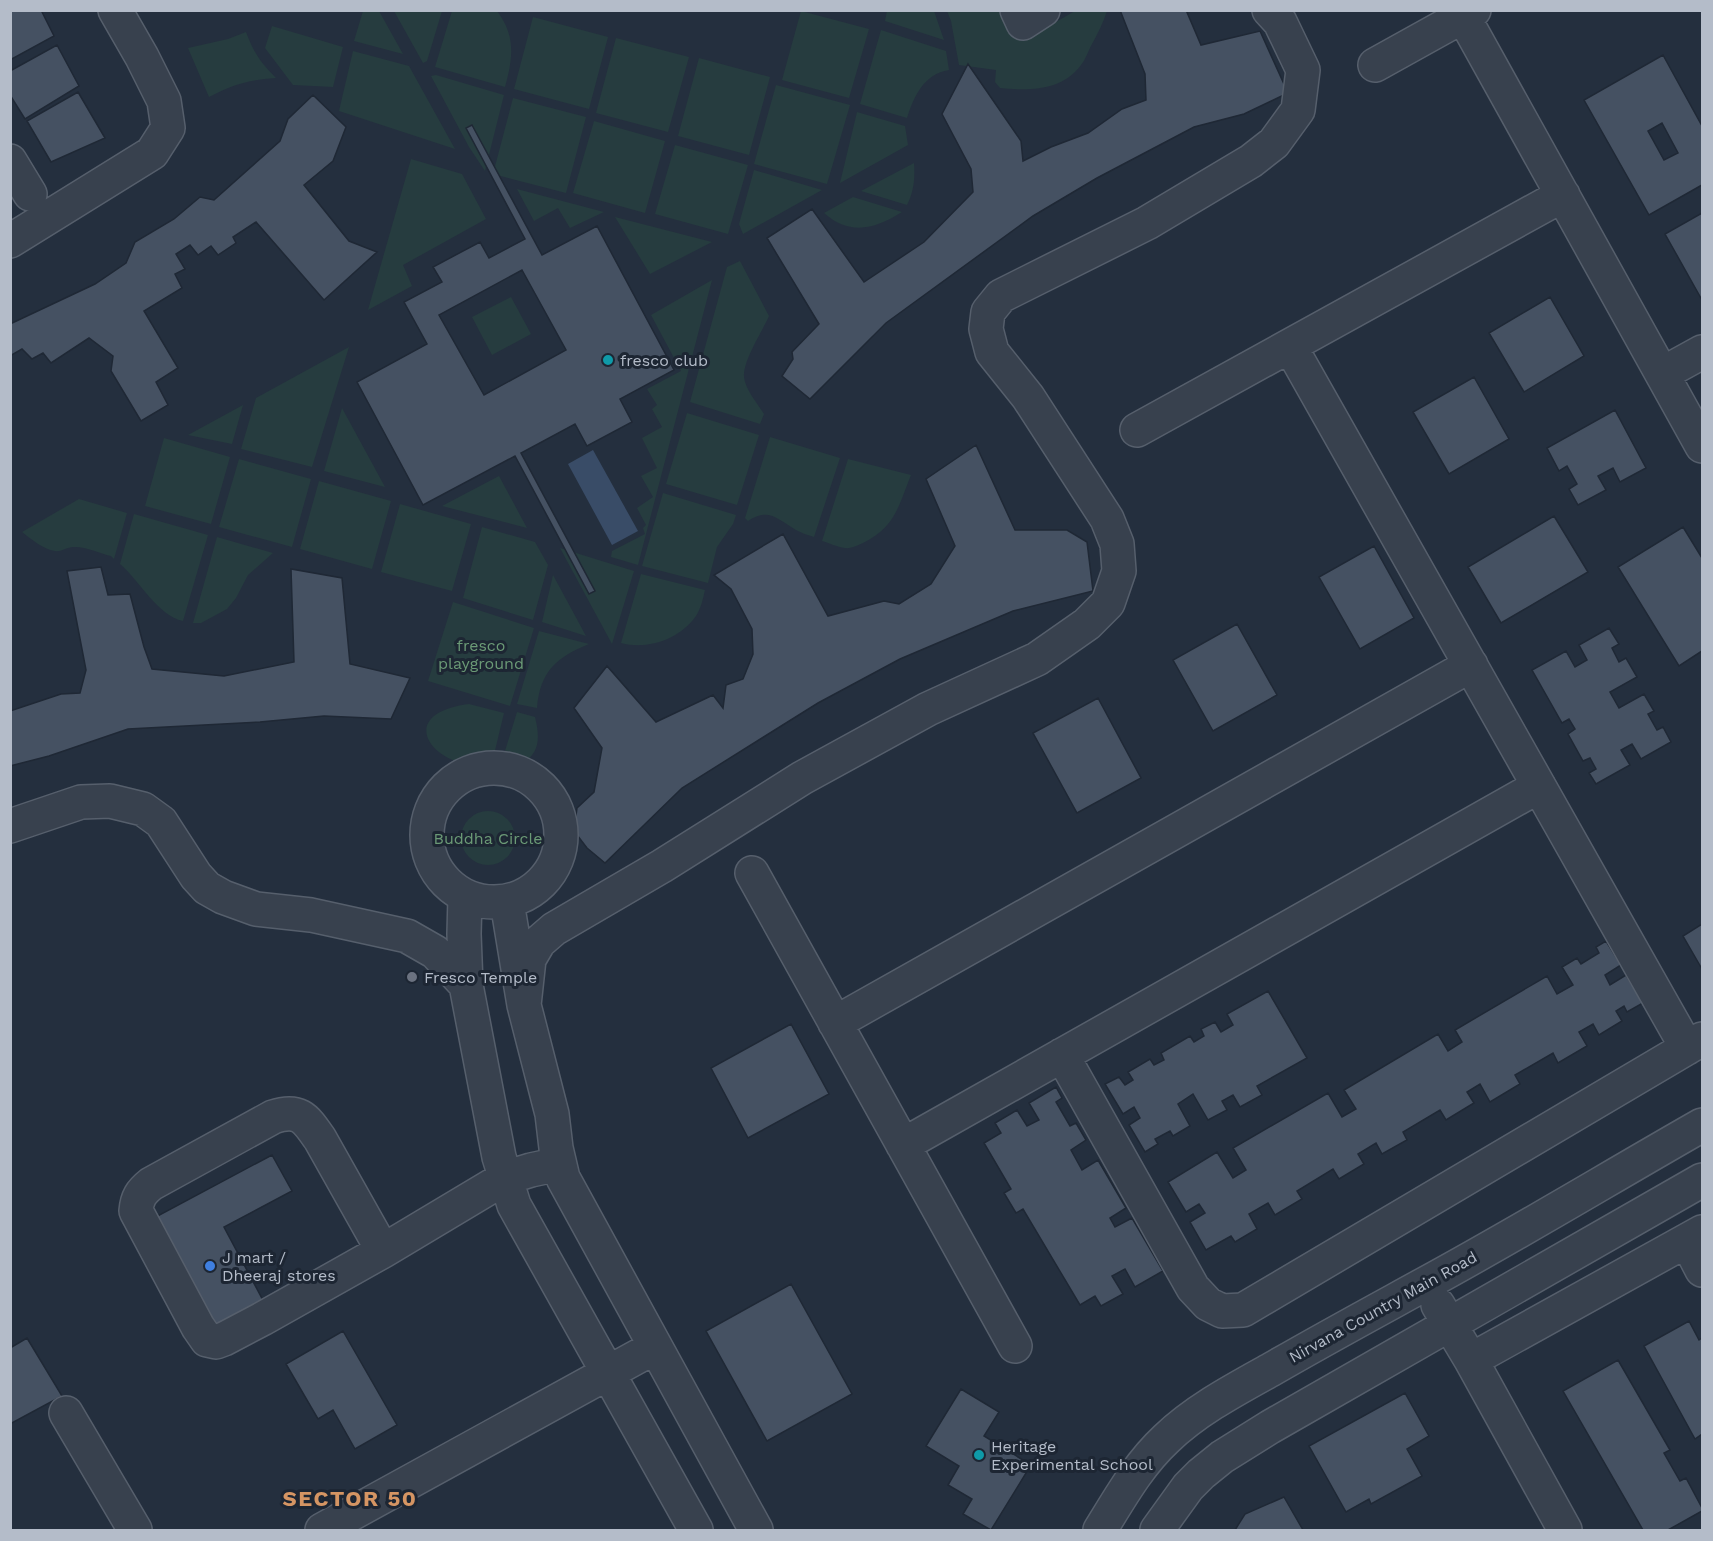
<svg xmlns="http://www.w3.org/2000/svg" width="1713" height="1541" viewBox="0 0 1713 1541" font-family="'Work Sans',sans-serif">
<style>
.green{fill:#263c3f}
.water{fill:#394c67}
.building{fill:#455162;stroke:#1f2835;stroke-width:1.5;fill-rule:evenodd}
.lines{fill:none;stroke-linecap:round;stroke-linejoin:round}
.minor-casing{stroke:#565f6c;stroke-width:36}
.minor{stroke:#38414e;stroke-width:33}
.culture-dot{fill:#0f9aa8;stroke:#1d2633;stroke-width:2}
.worship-dot{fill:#6b7280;stroke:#1d2633;stroke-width:2}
.shop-dot{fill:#3f7fe0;stroke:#1d2633;stroke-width:2}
.labels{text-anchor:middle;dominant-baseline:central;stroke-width:6;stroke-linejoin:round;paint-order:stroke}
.poi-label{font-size:16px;fill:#b4bcc9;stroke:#1d2633;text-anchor:start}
.park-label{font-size:16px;fill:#6b9a76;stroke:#1d2633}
.street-label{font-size:16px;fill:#b4bcc9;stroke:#1d2633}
.district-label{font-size:22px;font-weight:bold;letter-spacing:1.5px;fill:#d59563;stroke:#1d2633}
</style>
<rect width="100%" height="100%" fill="#242f3e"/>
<path class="green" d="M363 11H379L403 54 354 41Z
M394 11H442L427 61 423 63Z
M452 11H497C516 36 513 58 505 87L435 67Z
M801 11 869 29 849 98 782 80Z
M887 11H934L944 40 885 21Z
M947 11H1007L1023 41 1075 11H1107C1103 23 1098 33 1092 44 1088 51 1086 59 1081 65 1062 91 1029 91 1000 88L995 82 996 70 959 65 951 21Z
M533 17 608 37 589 109 514 89Z
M272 26 343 47 333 87 293 85 265 48Z
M881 30 946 51 949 70C924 74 914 96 907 118L860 104Z
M246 32C254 53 260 62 276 78 248 80 234 84 209 97L188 48 228 39Z
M616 38 689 57 668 132 596 113Z
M353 51 409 66 455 149 339 111Z
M699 58 770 77 749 155 678 136Z
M436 75 504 95 485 171 469 147 431 76Z
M776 85 850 105 827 184 754 164Z
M513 98 586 117 566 193 493 174Z
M857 112 905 126 908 145 840 183Z
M594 121 665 141 645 213 573 193Z
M675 145 748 165 728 234 655 214Z
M411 159 462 174 486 219 403 265 412 286 368 310Z
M914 163C915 179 914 191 907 205L861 191Z
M754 170 822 190 743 234 739 224Z
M517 189 604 212 570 228 558 208 534 221Z
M853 197 902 212C875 229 850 236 824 213Z
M615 217 712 242 650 274Z
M740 261 769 316C762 332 743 360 744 377 745 389 757 403 764 414L760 424 690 402 727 267Z
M712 280 638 565 611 557 612 551 645 534 643 528 646 525 637 508 653 497 641 476 657 468 642 438 662 427 652 409 657 405 647 389 681 371 651 315Z
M511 297 531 334 492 355 472 317Z
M349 347 312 467 241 449 256 398Z
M243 405 232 444 188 435Z
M342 408 385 487 324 471Z
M687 413 759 435 737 505 666 484Z
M770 437 840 458 814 537C808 535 801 533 796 530 778 519 768 507 748 521L745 518Z
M164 438 230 457 211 524 145 506Z
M239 459 311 479 292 547 219 527Z
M848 459 911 475C898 507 896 526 863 543 858 545 851 549 845 548 837 547 829 543 822 541Z
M499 476 527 528 442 506Z
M319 481 391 501 372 569 300 549Z
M663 493 736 515 733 524 717 547 708 583 642 566Z
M79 499 127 513 114 559 111 556C99 553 85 546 73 547 67 547 62 552 55 551 43 549 31 539 22 532Z
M400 504 471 524 452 591 381 572Z
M134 514 208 535 183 621C158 616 139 580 120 564Z
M482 527 535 542 548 565 533 620 463 598Z
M217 537 273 553 248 575 236 598 227 609 201 623H193Z
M560 548 634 571 612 644Z
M641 574 705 590C703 599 701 608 696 616 679 640 647 650 621 643Z
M553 575 586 636 542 622Z
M453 602 534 628 510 706 428 681Z
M539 631 589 644C557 657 540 671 537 708L517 704Z
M469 704 504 713 492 763C441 776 386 715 469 704Z
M517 712 535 717C541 741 539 755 517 767L501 764Z
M461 838a27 27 0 1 1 54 0a27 27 0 1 1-54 0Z"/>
<path class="water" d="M593 450 638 531 612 545 568 464Z"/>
<path class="building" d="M10 10H41L54 36 10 60Z
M1120 10H1186L1201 45 1260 31 1288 93 1244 114 1194 127 1097 178 1033 216 886 323 810 399 782 376 793 359 792 352 819 324 767 238 812 209 864 282 924 242 973 192 971 169 942 114 968 64 1021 141 1023 161 1051 147 1088 133 1122 109 1146 100 1145 74Z
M57 45 79 86 25 119 10 95V71Z
M1663 55 1702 126V185L1649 215 1584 100ZM1662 123 1678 153 1664 160 1648 131Z
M78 92 105 138 51 162 27 121Z
M313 95 346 127 333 161 304 185 349 241 377 252 324 300 256 222 233 237 236 243 218 255 211 246 198 255 190 245 176 254 185 269 175 274 182 288 144 311 178 368 156 382 168 405 141 421 111 371 113 356 89 338 51 363 43 353 32 359 22 349 10 356V324L95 284 126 263 135 242 174 219 200 197 214 200 280 141 288 119Z
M472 125 542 255 597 226 674 370 620 399 632 422 587 446 575 424 521 453 595 591 589 594 515 456 423 505 357 382 427 344 404 302 442 282 433 267 480 242 489 258 525 239 466 128ZM522 270 566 350 484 395 439 315Z
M1702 213V300L1665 234Z
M1550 297 1584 356 1524 392 1489 333Z
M1474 377 1509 439 1449 474 1413 412Z
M1615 410 1646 468 1620 482 1613 468 1598 476 1606 490 1578 505 1569 489 1577 484 1567 466 1559 471 1547 448Z
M976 445 1015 530H1067L1087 542 1093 591 1013 611 900 659 818 703 682 788 605 863 587 848 574 831 577 808 594 792 602 748 574 708 607 666 656 722 713 695 723 708 726 685 743 679 753 654 752 629 731 589 714 575 783 534 828 616 884 601 899 604 931 584 955 546 926 479Z
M1554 516 1588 572 1501 623 1468 567Z
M1683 527 1702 558V651L1679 666 1618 567Z
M1374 546 1414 618 1360 649 1319 577Z
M101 567 108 595 130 594 144 647 152 669 224 676 294 662 291 569 342 578 350 664 410 678 391 719 324 716 260 722 128 729 49 756 10 766V711L61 694 80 693 86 670 67 571Z
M1237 624 1277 695 1213 731 1173 660Z
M1609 628 1619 644 1612 648 1619 662 1626 658 1637 677 1610 692 1619 708 1644 694 1654 711 1648 714 1657 730 1663 727 1671 742 1641 759 1632 744 1621 750 1630 765 1596 784 1589 773 1596 769 1590 758 1583 761 1568 734 1575 729 1569 719 1562 723 1532 670 1566 651 1575 667 1587 660 1579 645Z
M1098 698 1141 778 1077 813 1033 733Z
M1702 924V969L1683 936Z
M1606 941 1621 965 1605 975 1610 985 1626 975 1643 1003 1627 1012 1624 1006 1616 1011 1622 1021 1599 1035 1593 1024 1579 1032 1587 1046 1558 1063 1553 1053 1515 1075 1520 1084 1490 1102 1480 1084 1467 1092 1474 1103 1446 1120 1440 1110 1403 1132 1407 1140 1382 1154 1376 1143 1358 1154 1364 1164 1339 1179 1333 1169 1297 1191 1302 1199 1275 1215 1268 1203 1249 1214 1257 1229 1235 1242 1231 1236 1206 1250 1190 1222 1205 1213 1199 1204 1186 1212 1168 1182 1217 1152 1233 1178 1246 1170 1233 1148 1328 1093 1342 1117 1356 1109 1344 1090 1438 1034 1448 1051 1462 1042 1455 1030 1547 976 1557 994 1573 985 1562 967 1577 958 1581 964 1599 953 1596 947Z
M1268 991 1307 1058 1257 1086 1262 1095 1240 1107 1233 1095 1222 1101 1227 1110 1208 1120 1193 1094 1178 1104 1190 1126 1173 1136 1170 1131 1155 1139 1158 1144 1145 1152 1129 1125 1140 1118 1134 1107 1123 1114 1105 1084 1119 1077 1125 1085 1133 1080 1128 1072 1150 1059 1154 1065 1164 1060 1161 1053 1190 1036 1194 1042 1204 1036 1201 1029 1215 1022 1221 1032 1233 1025 1227 1014Z
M791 1024 829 1094 748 1138 711 1068Z
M1056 1087 1062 1098 1056 1102 1070 1126 1076 1123 1086 1140 1071 1150 1082 1170 1098 1160 1126 1208 1110 1218 1115 1227 1132 1218 1163 1271 1135 1287 1125 1269 1112 1276 1123 1294 1101 1306 1095 1296 1080 1305 1023 1209 1016 1213 1004 1193 1011 1189 984 1143 1001 1133 995 1123 1017 1110 1027 1126 1039 1120 1029 1103Z
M272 1155 292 1191 224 1227 266 1306 211 1335 150 1220Z
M791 1284 852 1394 767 1441 706 1331Z
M1689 1321 1699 1340 1702 1338V1434L1695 1439 1644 1346Z
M343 1331 397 1425 355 1449 333 1410 318 1419 286 1364Z
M27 1338 62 1396 10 1424V1348Z
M1618 1360 1670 1450 1664 1453 1680 1481 1686 1478 1702 1508V1511L1668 1530H1643L1563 1391Z
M961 1389 999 1412 984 1436 1031 1465 991 1530 963 1514 972 1499 948 1485 959 1466 926 1446Z
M1405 1393 1429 1436 1407 1449 1422 1476 1371 1504 1369 1499 1346 1512 1309 1446Z
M1284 1497 1303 1530H1235L1245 1514Z"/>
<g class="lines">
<g class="minor-casing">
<path id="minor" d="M1017 10 1023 23 1043 10
M1463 16 1702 446
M1375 65 1474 10
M10 161 30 194
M10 241 152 153 168 128 164 101 142 57 115 10
M1290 346 1687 1048
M1662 374 1702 352
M1137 430 1563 195
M427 835a67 67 0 1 1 134 0a67 67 0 1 1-134 0Z
M10 826 81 802 110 801 143 809 161 822 196 876 207 888 223 897 256 909 311 915 407 936 435 952 466 985
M752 873 1015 1346
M465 896 464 934 466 985 499 1157 514 1205 696 1530
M507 902 524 1005 552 1114 556 1148 563 1178 756 1530
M524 1005 529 959 539 942 554 929 662 866 802 778 928 709 1037 659 1087 624 1108 603 1119 571 1117 544 1107 519 1028 397 992 352 986 329 988 312 1001 296 1147 223 1251 161 1274 143 1298 110 1303 70 1280 22 1269 10
M835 1023 1471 665
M1062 1055 1193 1288 1208 1304 1222 1311 1243 1310 1702 1039
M903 1145 1539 786
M1687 1241 1702 1270
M383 1251 320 1139C306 1119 300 1108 273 1117L151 1184C141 1192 137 1198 136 1211L198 1327 207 1340 216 1342 224 1339 262 1319 383 1251 505 1178 531 1170 559 1164
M1438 1305 1471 1360 1565 1530
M1471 1360 1702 1232
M66 1413 135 1530
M322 1530 655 1347
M1100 1530C1120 1498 1138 1465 1166 1439 1196 1410 1236 1389 1272 1369 1322 1340 1372 1313 1423 1285 1517 1234 1609 1178 1702 1125
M1157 1530 1188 1487 1201 1474 1222 1457 1270 1427 1702 1180"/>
</g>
<use href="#minor" class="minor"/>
</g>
<g class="culture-dot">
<circle cx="608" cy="360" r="6"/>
<circle cx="979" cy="1455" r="6"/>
</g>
<circle class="worship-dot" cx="412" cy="977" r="6"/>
<circle class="shop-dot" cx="210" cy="1266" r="6"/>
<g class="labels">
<g class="poi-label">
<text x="620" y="360">fresco club</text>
<text x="424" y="977">Fresco Temple</text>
<text x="222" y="1257">J mart /<tspan x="222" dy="18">Dheeraj stores</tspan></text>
<text x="991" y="1446">Heritage<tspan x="991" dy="18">Experimental School</tspan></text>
</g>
<g class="park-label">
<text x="481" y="645">fresco<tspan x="481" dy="18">playground</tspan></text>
<text x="488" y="838">Buddha Circle</text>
</g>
<g class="street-label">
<text transform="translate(1383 1307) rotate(-29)">Nirvana Country Main Road</text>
</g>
<g class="district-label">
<text x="350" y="1498">SECTOR 50</text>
</g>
</g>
<rect width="1713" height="1541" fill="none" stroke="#b4bcc9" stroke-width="24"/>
</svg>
